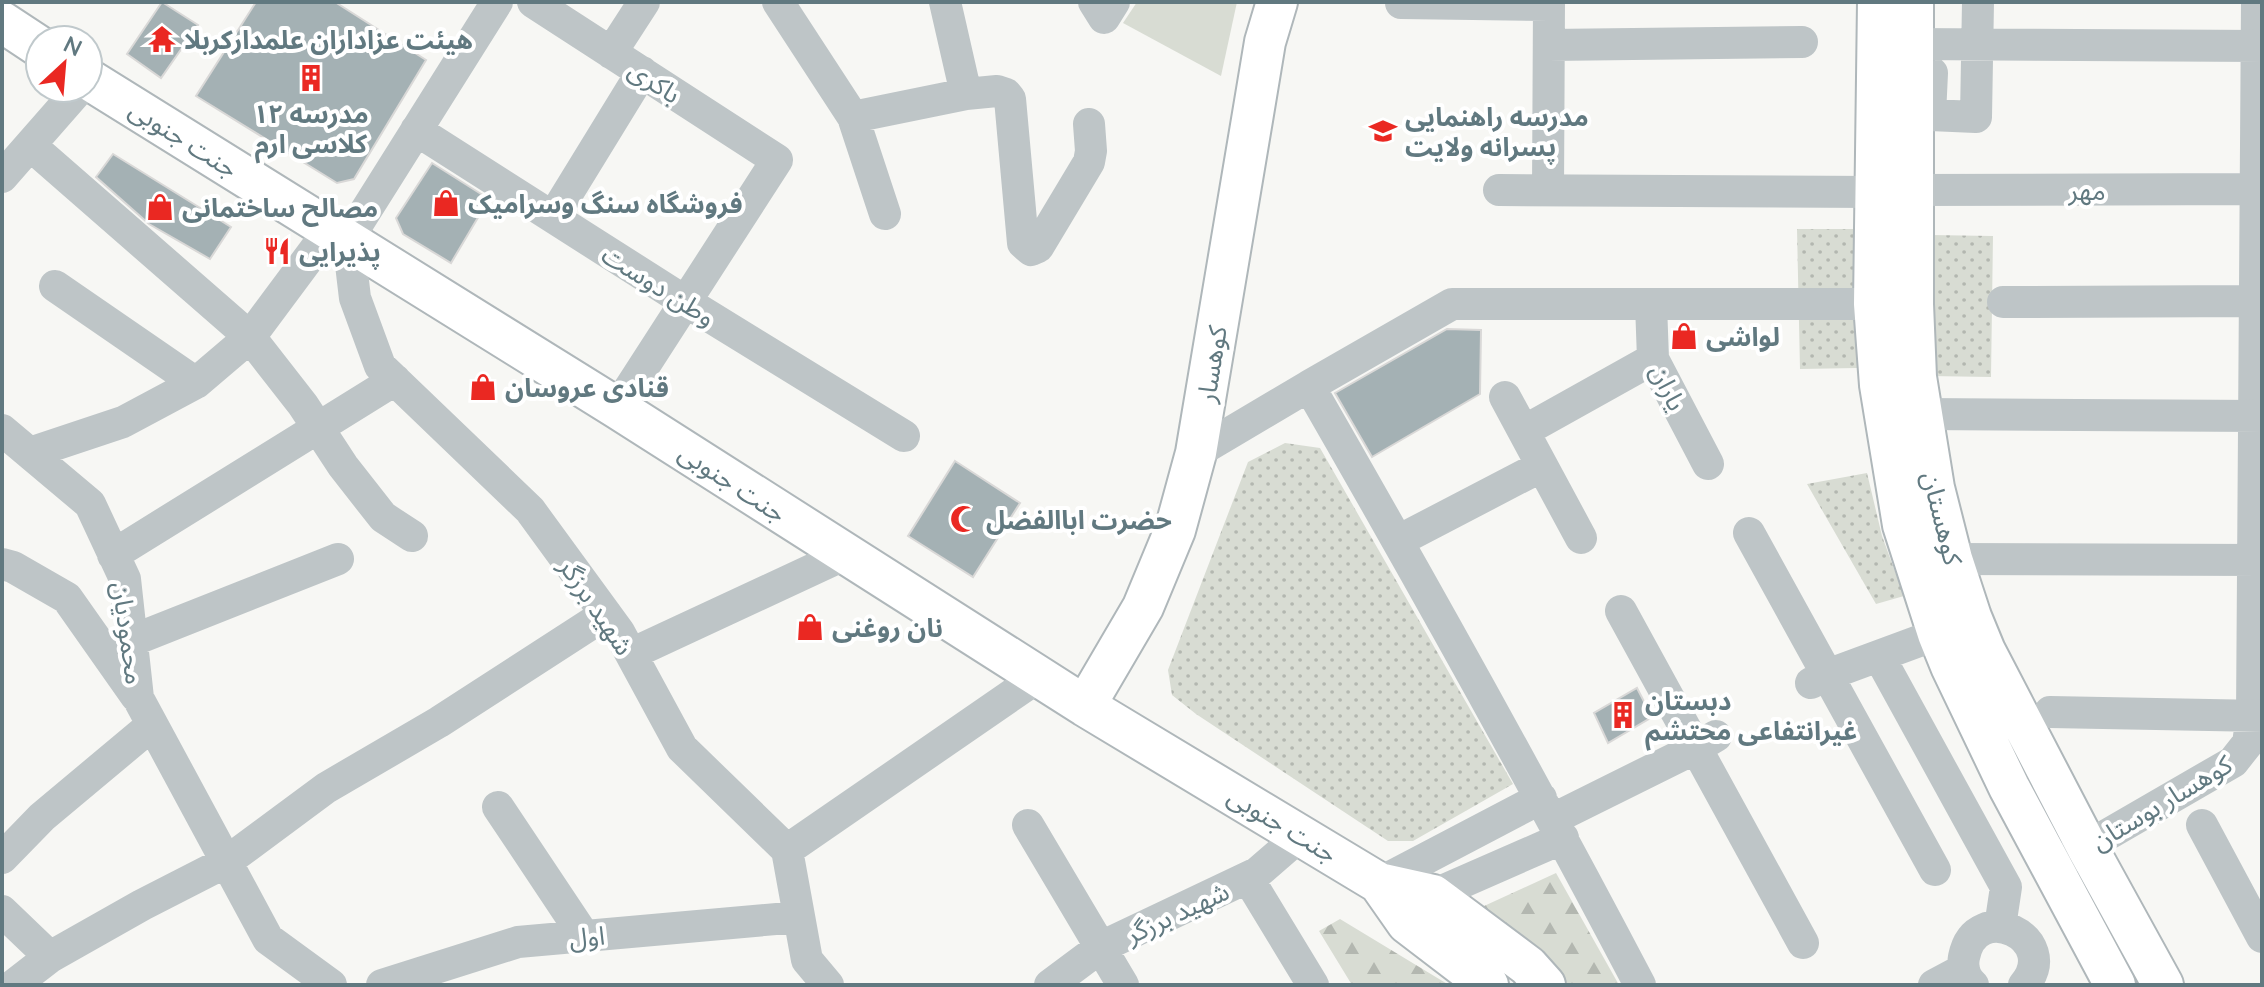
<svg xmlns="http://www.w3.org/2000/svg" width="2264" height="987" viewBox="0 0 2264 987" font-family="Lato,'Noto Sans Arabic',sans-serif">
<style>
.green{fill:#d8dcd3}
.forest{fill:url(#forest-firs)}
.park{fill:url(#park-dots)}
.building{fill:#a4b1b4;stroke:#d9d8d7;stroke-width:2}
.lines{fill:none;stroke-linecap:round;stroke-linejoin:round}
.major-casing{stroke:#afb7ba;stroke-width:44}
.minor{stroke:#bec5c7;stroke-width:32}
.major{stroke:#fff;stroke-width:40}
.labels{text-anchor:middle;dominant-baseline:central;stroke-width:8;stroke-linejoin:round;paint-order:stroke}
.poi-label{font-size:26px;font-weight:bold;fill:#617980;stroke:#fff;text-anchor:start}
.street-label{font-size:26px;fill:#617980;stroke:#fff}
</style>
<defs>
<pattern id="forest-firs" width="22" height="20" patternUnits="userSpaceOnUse" patternTransform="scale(2)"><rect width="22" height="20" fill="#d8dcd3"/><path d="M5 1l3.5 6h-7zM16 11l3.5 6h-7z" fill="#b3b7b0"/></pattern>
<pattern id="park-dots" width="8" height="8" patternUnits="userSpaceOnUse" patternTransform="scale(2)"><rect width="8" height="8" fill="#d8dcd3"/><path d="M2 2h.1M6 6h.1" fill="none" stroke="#b3b7b0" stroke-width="1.8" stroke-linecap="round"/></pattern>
</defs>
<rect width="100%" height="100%" fill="#f7f7f4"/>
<path class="green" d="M1137 2H1237L1221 76 1123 23Z"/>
<path class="forest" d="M1556 873 1619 985H1566L1471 912Z
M1340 919 1449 985H1352L1319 931Z"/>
<path class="park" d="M1797 229H1855L1857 368 1800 369Z
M1931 235 1993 236 1991 377 1929 376Z
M1285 443 1320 448 1513 784 1413 841H1388L1196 714 1172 695 1168 670 1248 462Z
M1867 473 1882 536 1904 596 1876 604 1807 484Z"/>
<path class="building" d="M162 2 198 25 161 78 127 54Z
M256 2H335L426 60 354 179 337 183 196 96Z
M113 154 231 227 210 259 149 224 96 177Z
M432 163 489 199 451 263 403 234 396 218Z
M1447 329 1481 330 1480 394 1372 457 1335 393Z
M955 461 1020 503 973 577 908 536Z
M1637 688 1652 717 1608 743 1594 713Z"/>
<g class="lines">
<g class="major-casing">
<path id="major" d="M1878 2 1874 304 1880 385 1903 525 1938 634 1951 666 2009 787 2115 985
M1913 2V304L1916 377 1934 488 1952 559 1971 617 1985 651 2087 847 2163 985
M2 22 40 47
M88 79 617 408 1085 706 1379 883 1433 895 1528 966 1545 985
M1085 706 1143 607 1175 530 1196 453 1253 114 1265 42 1277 2
M1379 883 1407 923 1488 985"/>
</g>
<path class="minor" d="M497 2 348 239 355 298 380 366 530 510 619 632 682 748 787 850 807 960 828 985
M533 2 777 160 617 408
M778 2 853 117 885 214
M945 2 966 94
M1094 2 1104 18 1114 2
M1401 3 1549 5
M1912 44 2262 46
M1549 45 1802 42
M611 53 644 2
M1932 73 1930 115 1976 117 1978 2
M853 117 966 94 997 91 1006 94 1010 99 1023 243 1031 250 1038 247 1089 162 1091 151 1089 124
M416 130 686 302 904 436
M30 145 250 337 303 405 343 466 383 517 412 536
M2 177 80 88
M1499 190 1875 192
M1548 190 1549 2
M1912 190 2262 189
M553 217 642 72
M55 286 196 383
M2003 302 2255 301
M1651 304 1653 359 1708 464
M1309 386 1452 304H1874
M1505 397 1581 538
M1922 414 2262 416
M2 430 90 504 125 579 138 698 268 939 331 985
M1524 431 1653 359
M30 453 123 422 196 383 250 337 331 228
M1196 453 1309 386C1423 584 1534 783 1640 985
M1749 533 1935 870
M1398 541 1542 466
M113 555 395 380
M1952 559 2262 560
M2 564 13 567 67 598 136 696
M1621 611 1803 943
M131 641 338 559
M631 654 846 554
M1879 656 2006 887 2000 927
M1811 683 1827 675 1938 634
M2050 712 2262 716
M498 807 584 936
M1553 819 1696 748 1716 736
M1028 825 1123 985
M2202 825 2262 937
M787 850 1038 677
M2 858 42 817 152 725
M2067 858 2233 762 2248 743 2252 716 2257 2
M1248 878 1313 985
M1379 883 1541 798
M1433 895 1563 838
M2 911 50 957
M14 985 50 957 142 905 226 862 326 788 439 722 606 614
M382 985 518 942 799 917
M1050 985 1101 947 1257 873 1301 835
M1934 985 1964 969
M1973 985C1965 978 1962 967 1964 957 1976 896 2063 939 2024 985"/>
<use href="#major" class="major"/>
</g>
<defs>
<g id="temple-bare" transform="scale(2.16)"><path d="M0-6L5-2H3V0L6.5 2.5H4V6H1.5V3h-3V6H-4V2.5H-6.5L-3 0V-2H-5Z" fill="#ea2822" stroke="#fff" stroke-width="2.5" paint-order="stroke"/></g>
<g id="building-bare" transform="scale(2.16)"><path d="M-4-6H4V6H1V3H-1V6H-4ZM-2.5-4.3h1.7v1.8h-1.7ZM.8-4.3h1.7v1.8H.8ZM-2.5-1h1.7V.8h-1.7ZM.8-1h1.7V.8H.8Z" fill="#ea2822" stroke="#fff" stroke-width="2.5" paint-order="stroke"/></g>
<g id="school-bare" transform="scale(2.16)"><path d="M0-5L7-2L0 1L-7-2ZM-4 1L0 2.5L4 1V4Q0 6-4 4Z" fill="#ea2822" stroke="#fff" stroke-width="2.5" paint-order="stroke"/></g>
<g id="shop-bare" transform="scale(2.16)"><path d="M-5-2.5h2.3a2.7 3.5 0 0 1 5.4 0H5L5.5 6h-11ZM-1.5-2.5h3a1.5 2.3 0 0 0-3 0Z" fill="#ea2822" stroke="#fff" stroke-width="2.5" paint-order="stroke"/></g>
<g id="restaurant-bare" transform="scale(2.16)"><path d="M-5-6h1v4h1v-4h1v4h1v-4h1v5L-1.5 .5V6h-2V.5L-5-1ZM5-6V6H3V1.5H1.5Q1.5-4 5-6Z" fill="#ea2822" stroke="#fff" stroke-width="2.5" paint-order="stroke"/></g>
<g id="mosque-bare" transform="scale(2.16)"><path d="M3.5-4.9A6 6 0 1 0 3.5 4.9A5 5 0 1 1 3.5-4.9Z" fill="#ea2822" stroke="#fff" stroke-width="2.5" paint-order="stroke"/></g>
</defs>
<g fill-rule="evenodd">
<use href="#temple-bare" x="162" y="39"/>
<use href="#building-bare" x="311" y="78"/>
<use href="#school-bare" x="1383" y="131"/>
<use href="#shop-bare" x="446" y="203"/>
<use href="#shop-bare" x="160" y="207"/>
<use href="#restaurant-bare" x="277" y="251"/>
<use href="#shop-bare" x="1684" y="336"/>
<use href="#shop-bare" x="483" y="387"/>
<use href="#mosque-bare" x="964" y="519"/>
<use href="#shop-bare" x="810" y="627"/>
<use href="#building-bare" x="1623" y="715"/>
</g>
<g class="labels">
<g class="poi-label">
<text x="184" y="39">هیئت عزاداران علمدارکربلا</text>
<text x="311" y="113" text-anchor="middle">مدرسه ۱۲<tspan x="311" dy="30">کلاسی ارم</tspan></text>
<text x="1405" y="116">مدرسه راهنمایی<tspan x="1405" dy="30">پسرانه ولایت</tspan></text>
<text x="468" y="203">فروشگاه سنگ وسرامیک</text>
<text x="182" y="207">مصالح ساختمانی</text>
<text x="299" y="251">پذیرایی</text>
<text x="1706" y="336">لواشی</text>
<text x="505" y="387">قنادی عروسان</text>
<text x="986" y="519">حضرت اباالفضل</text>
<text x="832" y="627">نان روغنی</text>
<text x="1645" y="700">دبستان<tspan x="1645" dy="30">غیرانتفاعی محتشم</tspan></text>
</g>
<g class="street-label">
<text transform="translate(655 81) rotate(33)">باکری</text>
<text transform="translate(184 138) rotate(32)">جنت جنوبی</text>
<text x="2087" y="190">مهر</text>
<text transform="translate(659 285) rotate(32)">وطن دوست</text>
<text transform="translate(1211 364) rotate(-81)">کوهسار</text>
<text transform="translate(1669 387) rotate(64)">یاران</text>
<text transform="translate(733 482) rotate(33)">جنت جنوبی</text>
<text transform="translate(1943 518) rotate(76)">کوهستان</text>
<text transform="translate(597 606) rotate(56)">شهید برزگر</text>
<text transform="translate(129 633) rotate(82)">محمودیان</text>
<text transform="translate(2161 802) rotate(-31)">کوهسار بوستان</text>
<text transform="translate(1283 824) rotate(31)">جنت جنوبی</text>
<text transform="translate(1177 912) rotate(-25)">شهید برزگر</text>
<text transform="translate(587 936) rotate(-5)">اول</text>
</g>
</g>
<rect width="2264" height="987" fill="none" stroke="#617980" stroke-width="8"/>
<g transform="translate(64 64) rotate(26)"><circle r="38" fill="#ffffff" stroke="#c0c9cc" stroke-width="2"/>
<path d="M0-6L14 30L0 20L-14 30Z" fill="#ea2822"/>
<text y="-12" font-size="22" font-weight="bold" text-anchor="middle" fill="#617980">N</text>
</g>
</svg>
